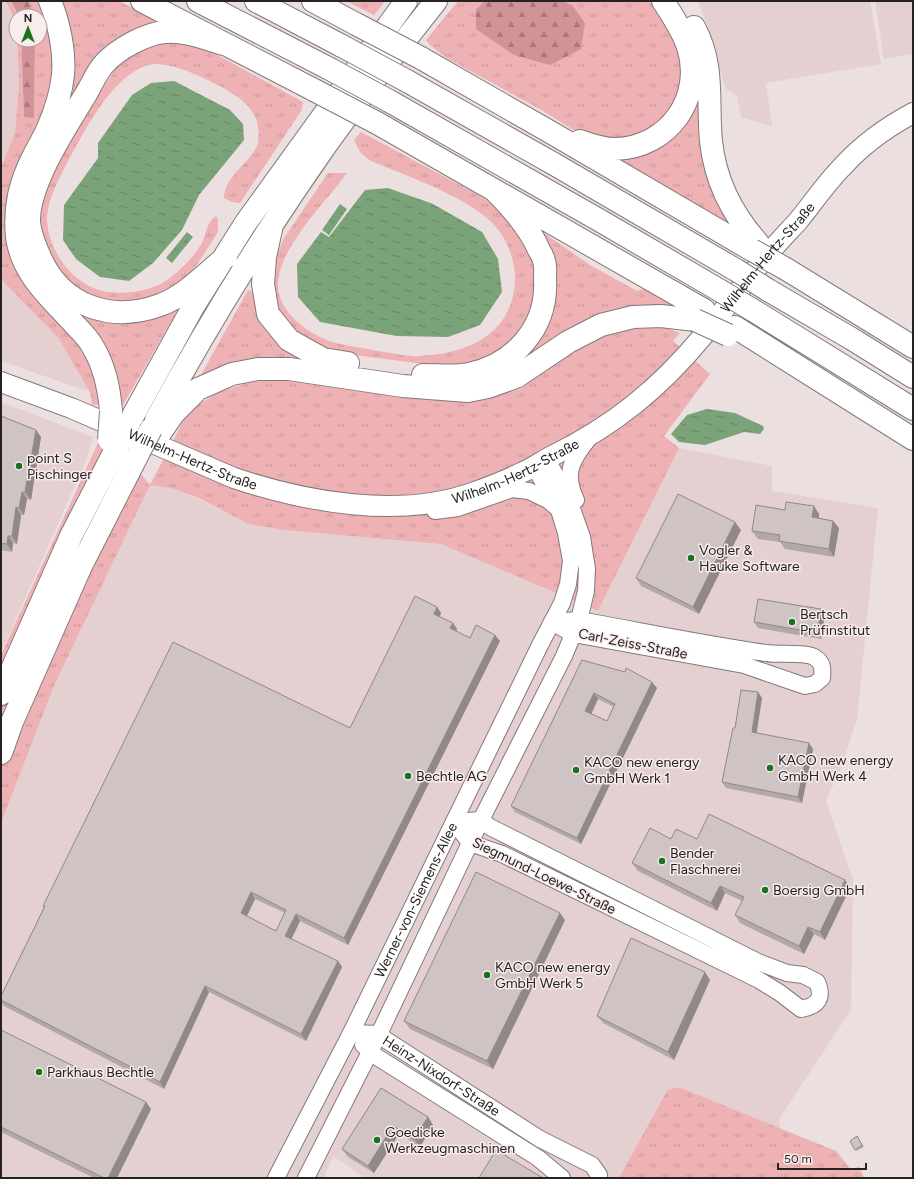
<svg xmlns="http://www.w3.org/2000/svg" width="914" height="1179" viewBox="0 0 914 1179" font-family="Figtree,sans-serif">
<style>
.built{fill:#e5d0d1}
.grass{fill:url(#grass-tufts)}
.forest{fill:url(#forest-firs)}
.water{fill:url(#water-ripples)}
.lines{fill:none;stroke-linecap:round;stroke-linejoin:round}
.minor-casing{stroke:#84797a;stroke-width:18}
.major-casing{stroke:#84797a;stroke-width:22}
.highway-casing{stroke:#84797a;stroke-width:24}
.minor{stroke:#fff;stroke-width:16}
.major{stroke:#fff;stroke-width:20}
.highway{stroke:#fff;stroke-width:22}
.highway-bridge-casing{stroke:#84797a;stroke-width:24;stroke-linecap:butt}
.highway-bridge{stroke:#fff;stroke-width:22}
.wall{fill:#b2a8a8;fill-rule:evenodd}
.shaded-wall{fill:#918888}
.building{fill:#cfc3c3;stroke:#918888;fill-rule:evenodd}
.poi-dot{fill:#187320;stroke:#f8eced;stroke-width:1.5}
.labels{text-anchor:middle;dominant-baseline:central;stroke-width:3;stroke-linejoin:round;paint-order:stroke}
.street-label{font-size:14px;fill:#262222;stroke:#f8eced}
.poi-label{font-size:14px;fill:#262222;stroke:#f8eced;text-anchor:start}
</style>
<defs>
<pattern id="grass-tufts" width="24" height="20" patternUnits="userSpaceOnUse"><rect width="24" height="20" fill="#eeb1b4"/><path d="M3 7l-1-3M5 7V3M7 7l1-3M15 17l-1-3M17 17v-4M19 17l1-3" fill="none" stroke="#cc989a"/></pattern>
<pattern id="forest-firs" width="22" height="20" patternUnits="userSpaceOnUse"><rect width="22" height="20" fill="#d29397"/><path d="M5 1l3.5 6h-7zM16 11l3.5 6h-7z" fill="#aa787b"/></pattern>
<pattern id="water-ripples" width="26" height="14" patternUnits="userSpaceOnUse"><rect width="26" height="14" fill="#7aa379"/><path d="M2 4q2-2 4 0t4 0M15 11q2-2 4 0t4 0" fill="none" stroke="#648463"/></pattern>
</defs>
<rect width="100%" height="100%" fill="#ebdfdf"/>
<path class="built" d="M1 1H6L16 23 19 83 15 133 1 167Z
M698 1H870L881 64 766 83 772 126 741 117 737 96 726 89 706 22Z
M875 1H913V54L884 59Z
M1 279 59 339 90 392 1 361Z
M1 402 93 437 87 458 1 653Z
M679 448 772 466V491L878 508 857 719 841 768 826 800 853 880 851 1010 779 1119 787 1178H365L333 1156 324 1178H1V823L54 686 150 485 171 488 201 500 248 524 284 530 441 544 598 611Z"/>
<path class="grass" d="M6 1H11L19 16H16V23Z
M29 1H41L54 51 53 78 49 104 8 193 88 352 106 404 92 405 90 392 59 339 1 279V167L15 133 19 83 17 40H21L24 117H34L35 40H40V16H33Z
M60 1H119L159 22 156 26 69 106Z
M346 1H385L374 15Z
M458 1H485L476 9 572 5 563 1H655L674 37 681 62 683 80 678 98 665 119 642 135 622 141 591 136 572 129 543 111 445 57 430 45 426 40Z
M167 41 203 47 303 102 301 111 240 203 232 202 224 198C224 177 249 164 257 146 259 142 259 132 258 127 255 102 227 90 208 80 194 73 163 60 148 65 112 76 85 130 68 161 59 179 49 196 47 216 46 220 48 225 48 229 53 258 77 287 107 292 123 294 141 292 156 286 172 280 195 257 203 241 206 233 208 220 216 216L218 219V232L196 266 177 286 136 305 106 302 83 293 64 278 43 243 41 221 43 193 79 123 117 67 131 54Z
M698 93 732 227 614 157Z
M361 132 473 192 491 203 511 222 529 248 535 265 534 295 528 317 513 340 492 356 470 364 439 366 354 355 317 347 289 328 277 307 272 287 276 256 284 238 328 173H347C326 202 276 250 278 287 279 313 310 335 332 342 345 346 360 347 373 350 386 352 399 355 412 356 418 357 425 355 431 355 476 351 514 328 515 279 515 257 505 233 488 219 458 193 406 176 369 160L360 152 354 140Z
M541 231 590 265 637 291 646 288 675 305 644 306 515 369 552 310 556 282 550 253Z
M248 290 255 293C265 324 266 339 296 356L295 361 196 384Z
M74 308 176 309V313L123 405H120Z
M663 324 670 329 680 333 673 341 710 374 664 436 679 448 598 611 441 544 284 530 248 524 201 499 171 488 150 485 54 686 1 823V655L104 430 150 485 188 412 217 393 250 382 280 380 330 384 420 398 455 401 495 395 521 389 545 368 580 343 630 325Z
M673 1088H681L836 1151 852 1171 859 1166 864 1178H619L667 1091Z"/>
<path class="forest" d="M11 1H29L33 16H19Z
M485 1H563L572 5 585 23 581 49 550 65 514 55 476 29V9Z
M21 40H35L34 118 24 117Z"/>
<path class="water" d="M174 81 230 110 243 124 244 140 199 195 182 230 153 263 129 281 100 277 76 259 63 240 64 205 98 158V143L132 95 151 83Z
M388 188 433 204 482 232 498 259 502 292 480 325 448 337 397 336 320 322 298 297 297 264 321 232 329 237 365 190Z
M340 204 347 209 329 235 322 230Z
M187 232 193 237 172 263 166 258Z
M707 409 735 413 763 426 764 429 760 434 744 432 705 445 679 442 671 434 687 415Z"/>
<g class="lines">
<g class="minor-casing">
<g id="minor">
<path d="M576 500C563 473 572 459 589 438"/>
<path d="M435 511 458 508 512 489 529 491 548 500 556 507"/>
<path d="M579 620C641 631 703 644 766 653 779 655 804 652 814 657 823 662 823 669 822 678L815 684 805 686 744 665 573 634 552 622Z"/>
<path d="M481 820 490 827 758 962 787 973 803 975 817 982C824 998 818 1006 801 1009L780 993 759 980 502 854 470 843 454 822Z"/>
<path id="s1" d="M351 1033 379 1034 386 1040 540 1139 592 1165 599 1175 598 1178"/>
<path d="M363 1045 377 1057 538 1158 562 1178"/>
<path id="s2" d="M276 1178 351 1033 540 645 562 603 568 584 571 561 566 533 559 510 534 466"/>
<path d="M306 1178 379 1034 481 820 564 656 579 620 586 591 587 569 582 537 571 506 547 459"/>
</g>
</g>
<g class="major-casing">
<g id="major">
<path id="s3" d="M1 382 71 408 234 478C306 502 399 519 472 493 489 487 507 480 523 472 533 468 542 461 552 456 613 426 659 389 702 337 725 309 747 280 770 252 779 241 789 231 798 221 813 203 826 183 843 166 863 144 887 127 913 113"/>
</g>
</g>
<g class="highway-casing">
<path id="highway" d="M50 1C59 23 65 51 63 75 61 93 55 112 48 128 44 137 39 146 34 155 20 182 14 206 17 237 22 275 52 299 76 326 82 332 89 339 93 347 105 367 109 388 111 411
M142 1 314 90
M198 1 328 68
M256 1 342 46
M313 1 356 24
M694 27C715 66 707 100 711 141 715 180 732 214 758 243
M421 58 552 133 752 250
M407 81 554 164 736 270
M391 102 599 220 719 290
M377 123 704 310
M580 141C591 145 603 149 615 149 669 148 704 97 688 47 683 31 672 15 663 1
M272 225 265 257 263 284 268 314 289 340 323 359 348 363
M226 257C206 273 185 296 160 305 111 323 61 306 40 257 35 246 29 231 29 219 30 181 66 127 86 94 92 84 97 71 105 63 118 49 146 33 166 32 186 30 208 40 227 45
M786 269 913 347
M768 290 852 339 913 377
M751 309 913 409
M735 327 913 439
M423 375C438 375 455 377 469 374 515 364 548 327 545 279 545 273 546 266 544 261 543 257 541 253 539 250 529 227 513 209 496 192
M156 420C207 326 264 233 326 145 361 96 398 49 436 1
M130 421 193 307 245 224 406 1
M160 433 174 413 198 389 232 374 258 369H289L403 386 468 391 488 387 516 377 568 342 601 325 633 317 661 316 695 320
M1 694 71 536 118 445
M1 753 12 722 81 566 139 452"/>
</g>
<use href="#minor" class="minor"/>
<use href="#major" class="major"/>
<use href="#highway" class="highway"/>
<g class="highway-bridge-casing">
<path id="highway-bridge" d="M356 24 421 58
M342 46 407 81
M328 68 391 102
M314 90 377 123
M752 250 786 269
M736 270 768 290
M719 290 751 309
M695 320 728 335
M109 440 111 411
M118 445 130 421
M139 452 151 429"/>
</g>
<use href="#highway-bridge" class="highway-bridge"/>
</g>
<path class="wall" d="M1 416 41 437 31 500 27 499 24 515H21L17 544 13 543 12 552 1 550Z
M785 510 819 514V518L833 521 839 528 834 557 785 549 780 542 758 539 752 531Z
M741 530 699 614 641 586 636 578Z
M437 607 441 613 440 617 453 623 457 629 456 631 470 638 495 635 500 641 348 945 300 921 291 939 338 961 342 967 306 1041 209 992 164 1089 4 1006 1 1002V996L44 907 43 906 350 728ZM255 899 285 913 276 931 247 916Z
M825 615 821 639 758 628 754 622Z
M582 660 657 688 581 844 515 812 511 806ZM598 699 614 707 607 721 591 714Z
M758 692 762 698 756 733 813 749 802 803 726 788 722 782 735 728Z
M671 839H697L845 880 850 888 825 940 814 934 804 954 740 923 735 915 742 901 725 893 717 911 638 871 632 863Z
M565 920 493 1069 410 1029 404 1021Z
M710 980 674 1060 603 1023 597 1016Z
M1 1030 146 1102 151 1109 117 1178H94L1 1132Z
M381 1088 428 1117 433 1125 420 1147 399 1134 374 1173 348 1157 342 1149Z
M857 1136 864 1147 856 1151 850 1141Z"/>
<path class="shaded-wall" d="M36 430 41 437 31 500 25 492Z
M22 492 27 499 24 515 19 508Z
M814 506 819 514 818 525 812 517Z
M16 507 21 515 17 544 12 536Z
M833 521 839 528 834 557 829 549Z
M735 522 741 530 699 614 693 607Z
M8 536 13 543 12 552 7 544Z
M437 607 441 613 438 620 434 614Z
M821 609 825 615 821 639 817 633Z
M453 623 457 629 455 635 450 628Z
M495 635 500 641 348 945 344 938Z
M652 682 657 688 581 844 577 838Z
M758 692 762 698 756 737 752 732Z
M594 693 598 699 590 717 585 711Z
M809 743 813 749 802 803 798 797Z
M845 880 850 888 825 940 820 932Z
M720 886 725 893 717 911 711 903Z
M251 892 255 899 245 920 241 913Z
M560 913 565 920 493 1069 487 1061Z
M296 914 300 921 290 942 285 936Z
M808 927 814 934 804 954 799 946Z
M338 961 342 967 306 1041 301 1034Z
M705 972 710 980 674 1060 668 1052Z
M205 986 209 992 164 1089 160 1082Z
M146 1102 151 1109 117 1178H108Z
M428 1117 433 1125 420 1147 414 1139Z
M393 1126 399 1134 374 1173 368 1166Z"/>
<path class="building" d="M1 416 36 430 25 492H22L19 508 16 507 12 536H8L7 544 1 543Z
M678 494 735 522 693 607 636 578Z
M786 502 814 506 812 517 833 521 829 549 779 541 780 535 752 531 756 505 785 510Z
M415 596 437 607 434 614 453 623 450 628 470 638 476 625 495 635 344 938 296 914 285 936 338 961 301 1034 205 986 160 1082 1 1000V996L45 906H43L173 642 350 728ZM251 892 286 910 276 931 241 913Z
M758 599 821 609 817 633 754 622Z
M582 660 625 672 626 668 652 682 577 838 511 806ZM594 693 615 704 607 721 585 711Z
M741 690 758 692 752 732 809 743 798 797 722 782 733 728H735Z
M709 814 845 880 820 932 808 927 799 946 735 915 744 897 720 886 711 903 632 863 650 828 671 839 676 829 697 839Z
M476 872 560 913 487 1061 404 1021Z
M631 938 705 972 668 1052 597 1016Z
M1 1030 146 1102 108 1178H104L1 1127Z
M381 1088 428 1117 414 1139 393 1126 368 1166 342 1149Z
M857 1136 862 1145 855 1150 850 1141Z
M496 1150 543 1178H479Z"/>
<g class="poi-dot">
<circle cx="19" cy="466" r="4"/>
<circle cx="691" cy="558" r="4"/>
<circle cx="792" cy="622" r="4"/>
<circle cx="770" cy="768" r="4"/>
<circle cx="576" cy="770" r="4"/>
<circle cx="408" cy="776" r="4"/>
<circle cx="662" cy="861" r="4"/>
<circle cx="765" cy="890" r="4"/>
<circle cx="487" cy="975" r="4"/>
<circle cx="39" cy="1072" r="4"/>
<circle cx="377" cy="1140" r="4"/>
</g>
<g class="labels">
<g class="street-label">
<text stroke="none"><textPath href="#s3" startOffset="879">Wilhelm-Hertz-Straße</textPath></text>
<text stroke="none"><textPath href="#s3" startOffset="207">Wilhelm-Hertz-Straße</textPath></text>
<text stroke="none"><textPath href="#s3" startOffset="543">Wilhelm-Hertz-Straße</textPath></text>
<text transform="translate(633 644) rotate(11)">Carl-Zeiss-Straße</text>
<text transform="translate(544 876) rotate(26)">Siegmund-Loewe-Straße</text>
<text stroke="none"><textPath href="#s2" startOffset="311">Werner-von-Siemens-Allee</textPath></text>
<text stroke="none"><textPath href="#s1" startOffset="103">Heinz-Nixdorf-Straße</textPath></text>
</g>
<g class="poi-label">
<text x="27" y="458">point S<tspan x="27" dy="16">Pischinger</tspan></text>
<text x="699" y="550">Vogler &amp;<tspan x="699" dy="16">Hauke Software</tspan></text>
<text x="800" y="614">Bertsch<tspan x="800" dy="16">Prüfinstitut</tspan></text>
<text x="778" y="760">KACO new energy<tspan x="778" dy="16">GmbH Werk 4</tspan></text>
<text x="584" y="762">KACO new energy<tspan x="584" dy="16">GmbH Werk 1</tspan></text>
<text x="416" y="776">Bechtle AG</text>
<text x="670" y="853">Bender<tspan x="670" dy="16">Flaschnerei</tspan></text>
<text x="773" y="890">Boersig GmbH</text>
<text x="495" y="967">KACO new energy<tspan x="495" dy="16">GmbH Werk 5</tspan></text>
<text x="47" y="1072">Parkhaus Bechtle</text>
<text x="385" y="1132">Goedicke<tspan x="385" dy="16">Werkzeugmaschinen</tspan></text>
</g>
</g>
<rect width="914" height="1179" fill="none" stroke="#262222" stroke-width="4"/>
<g transform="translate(28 28)"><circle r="19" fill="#f8eced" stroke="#a49b9c"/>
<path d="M0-3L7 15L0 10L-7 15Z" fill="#187320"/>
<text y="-6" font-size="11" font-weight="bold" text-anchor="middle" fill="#262222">N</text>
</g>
<path d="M778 1163v6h88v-6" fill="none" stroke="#262222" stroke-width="2"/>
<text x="784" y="1163" font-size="12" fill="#262222" stroke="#f8eced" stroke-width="3" paint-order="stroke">50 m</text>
</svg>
